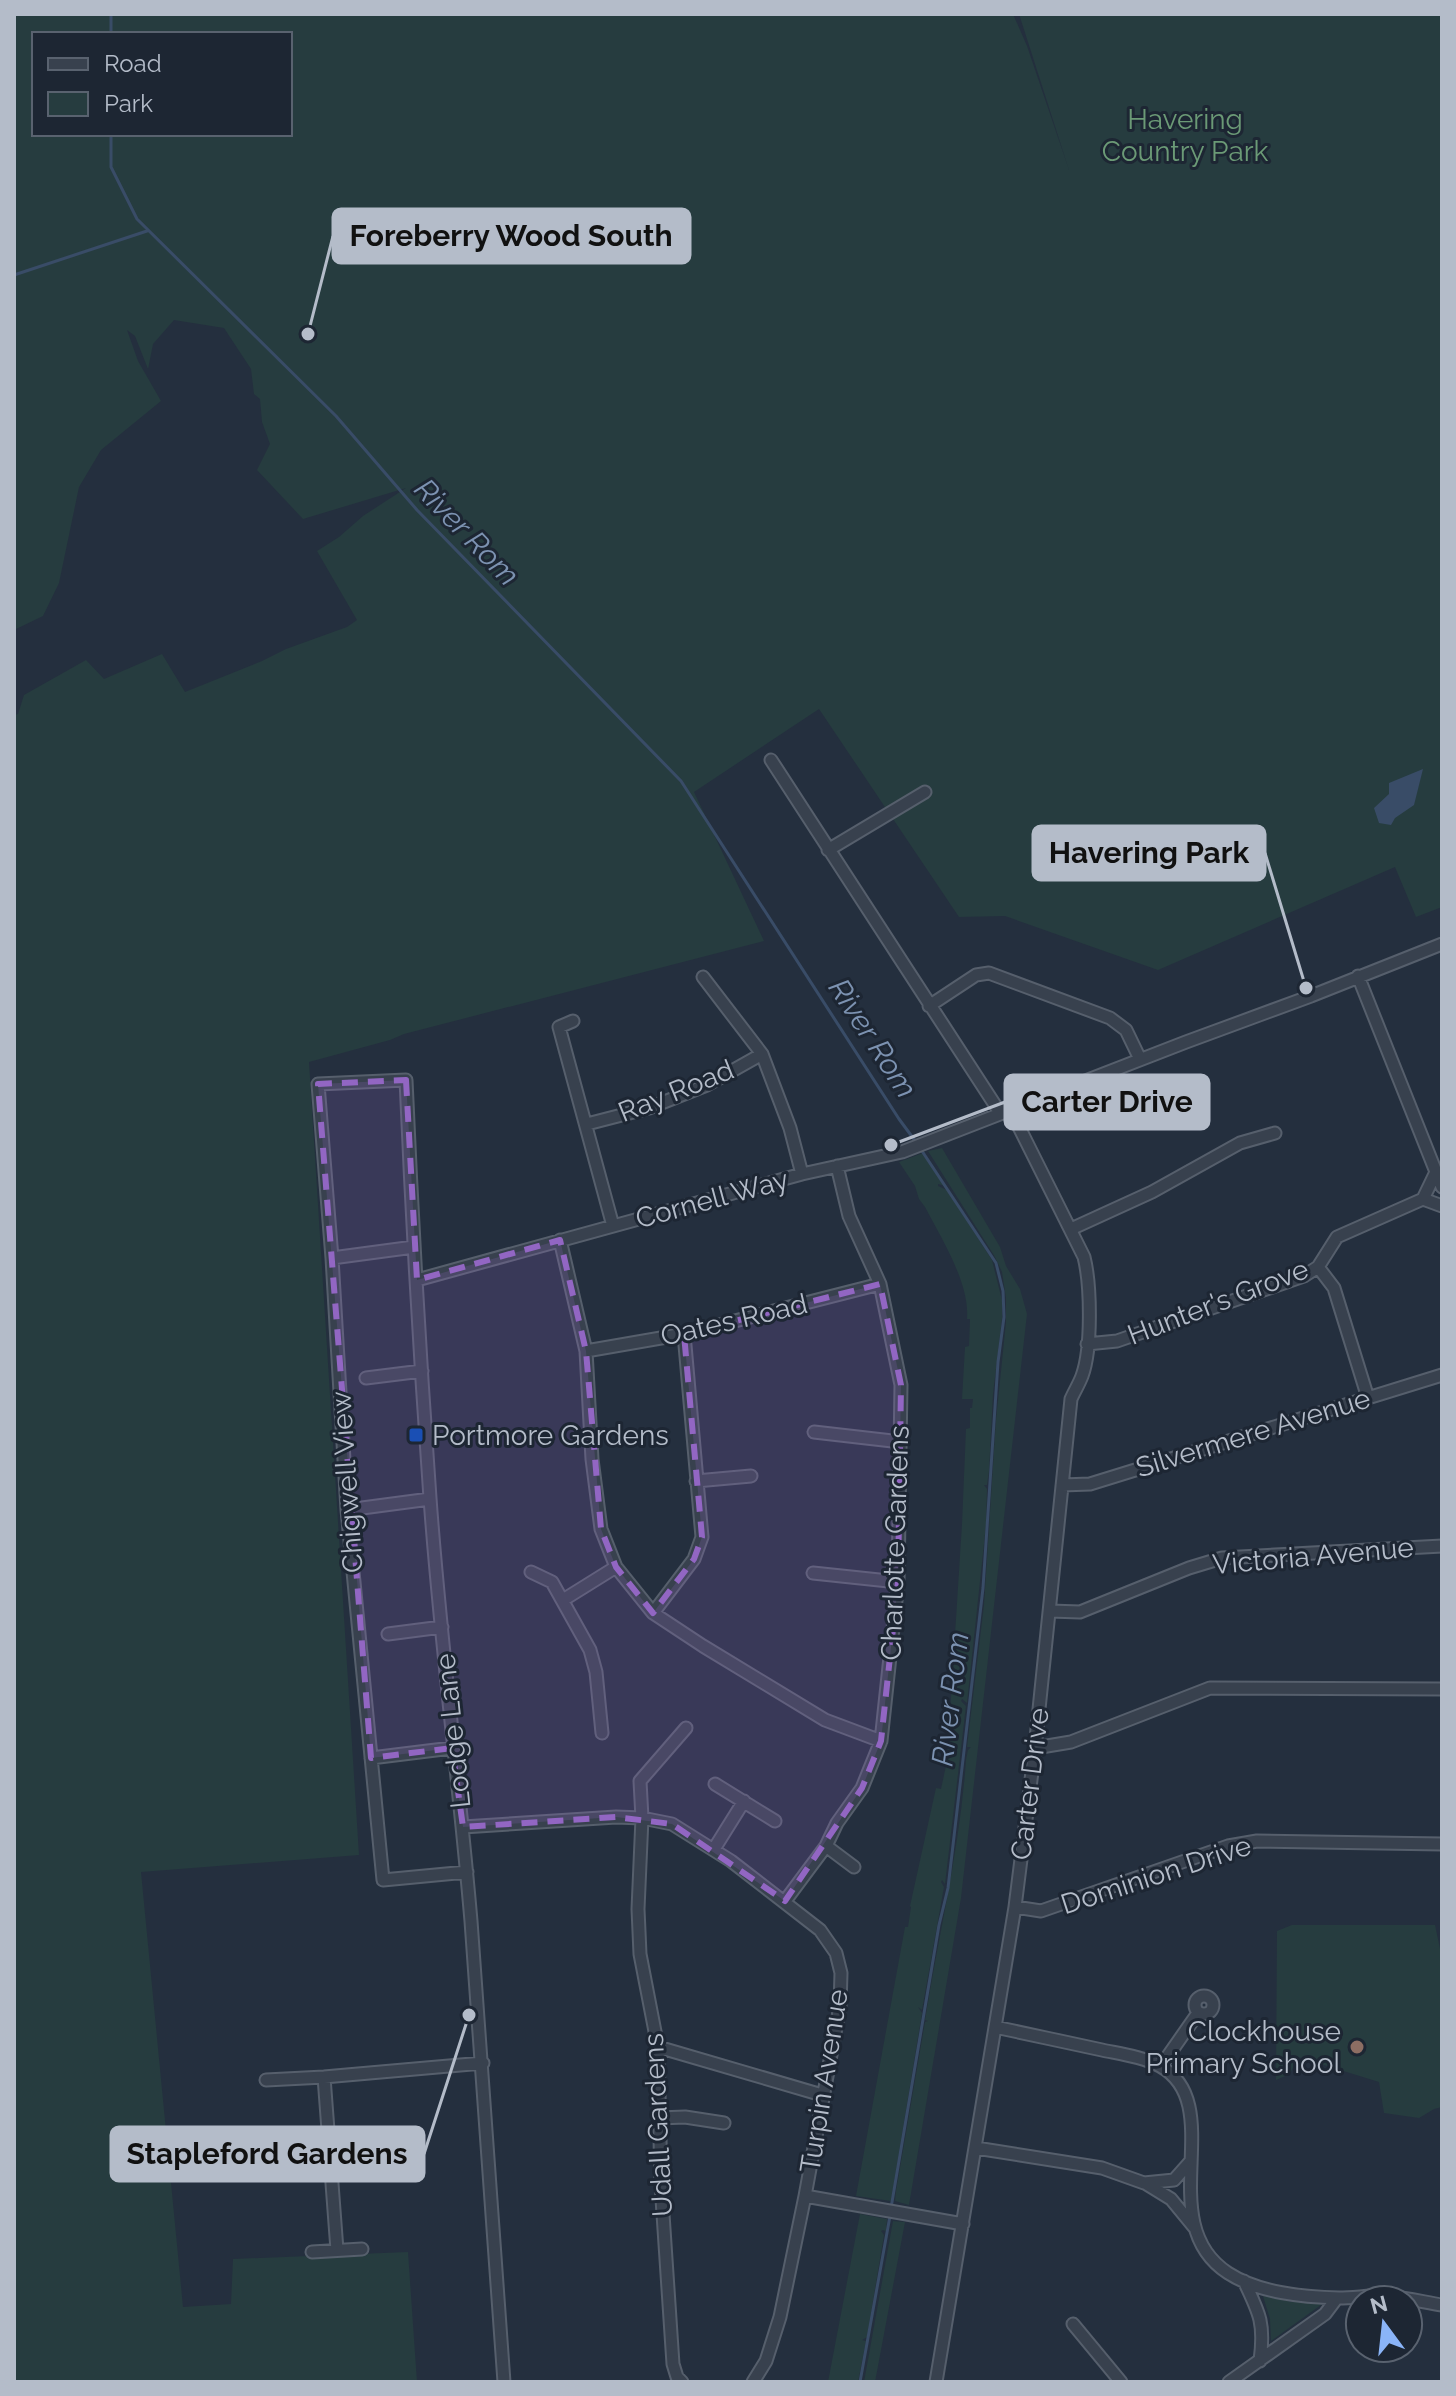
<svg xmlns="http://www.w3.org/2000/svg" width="1456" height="2396" viewBox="0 0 1456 2396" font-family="Raleway,sans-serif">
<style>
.green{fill:#263c3f;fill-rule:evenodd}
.water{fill:#394c67}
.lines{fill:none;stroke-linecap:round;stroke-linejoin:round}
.stream{stroke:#394c67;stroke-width:3}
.minor-casing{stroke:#565f6c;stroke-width:15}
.minor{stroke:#38414e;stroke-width:11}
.marked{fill:#9266c3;fill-opacity:0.2;stroke:#9266c3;stroke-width:6;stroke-dasharray:16 10;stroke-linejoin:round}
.transit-dot{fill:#1a4fb4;stroke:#1d2633;stroke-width:3}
.education-dot{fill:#8d6e63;stroke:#1d2633;stroke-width:3}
.labels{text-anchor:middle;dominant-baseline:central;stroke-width:6;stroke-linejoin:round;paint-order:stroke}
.park-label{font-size:28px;fill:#6b9a76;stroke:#1d2633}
.street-label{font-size:28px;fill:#b4bcc9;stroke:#1d2633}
.poi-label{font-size:28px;fill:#b4bcc9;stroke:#1d2633;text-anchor:start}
.water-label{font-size:30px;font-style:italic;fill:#7c92b1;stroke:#1d2633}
.leader{fill:none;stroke:#b4bcc9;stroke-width:3}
.callout-dot{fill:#b4bcc9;stroke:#1d2633;stroke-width:3}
.callout{fill:#b4bcc9;stroke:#b4bcc9;stroke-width:3}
.callout-label{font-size:30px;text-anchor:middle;font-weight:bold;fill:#111}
</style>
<rect width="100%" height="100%" fill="#242f3e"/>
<path class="green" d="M14 14H1013L1027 46 1069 170 1019 14H1442V907L1416 917 1395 867 1158 970 1005 916 959 917 819 709 694 792 764 941 404 1034 390 1040 309 1062 359 1855 141 1872 183 2307 231 2304 233 2259 408 2252 417 2382H14V715L18 714 24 695 86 660 104 679 162 654 185 692 262 661 286 649 347 627 357 620 317 551 339 537 363 516 406 488 303 519 257 470 270 444 262 422 260 399 254 394 251 369 224 328 174 320 153 344 148 369 135 336 127 330 138 361 161 401 101 450 79 487 59 583 43 616 14 630ZM34 34H290V134H34Z
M942 1148 1000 1247 1006 1266 1020 1289 1027 1314 961 1898 909 2205 895 2201 896 2191 925 2022 928 2021 925 2020C939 1933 960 1848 966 1760L968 1750 971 1747H967L984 1605 996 1420 1006 1322V1298L1002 1272 995 1257 928 1151Z
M923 1153 945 1186 938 1184V1186L947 1190 992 1260 1002 1300V1319L993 1394 989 1471 987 1485H984L987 1489 986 1525 967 1703 962 1699 961 1701 966 1706 945 1884 942 1880 941 1882 944 1887 922 2010 918 2007 922 2013 891 2201 856 2196 905 1927H908L911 1907 910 1906 936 1788 941 1789 947 1761 962 1524 966 1429 970 1428V1408H972L973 1399H962L965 1347 969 1346 970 1319H967C970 1283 941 1238 925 1207L919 1199 915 1186 899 1162Z
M1292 1925H1435L1442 1958V2107L1434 2109 1419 2118 1384 2113 1379 2082 1298 2057 1290 2074 1276 2080 1277 1931Z
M860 2214 887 2219 886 2231 883 2230 881 2231 884 2235 867 2337 862 2340 866 2341 858 2382H828Z
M893 2221 905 2222 875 2382H864Z
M1263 2296 1293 2302H1325L1271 2341 1270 2319Z"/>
<path class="water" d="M1423 769 1414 805 1395 818 1391 825 1379 823 1374 808 1389 794V783Z"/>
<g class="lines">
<path class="stream" d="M111 34V14
M111 134V167L137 219 336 416 417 510 681 781 899 1119 916 1142
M14 275 147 231
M891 2208 939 1925 948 1888 983 1588 998 1362 1004 1317 1003 1291 996 1263 920 1148
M860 2382 890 2216"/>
<g class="minor-casing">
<path id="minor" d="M771 760 997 1108 1013 1115 1084 1257C1091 1285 1092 1349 1082 1376 1079 1384 1074 1392 1071 1399L1035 1748 1015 1907 936 2382
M828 850 925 792
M1358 976 1442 1187
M703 977 762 1054 790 1128 802 1174
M929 1006 976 975 989 973 1110 1018 1126 1030 1140 1059
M573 1021 559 1027 613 1226
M587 1124 649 1108 707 1085 762 1054
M1423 1199 1436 1172
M1423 1199 1442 1206
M1071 1229 1152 1192 1240 1143 1275 1133
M560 1240 586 1351 592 1459 601 1529 616 1567 653 1613 703 1646 825 1720 881 1741
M332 1258 414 1247
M1318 1267 1334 1288 1368 1398
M417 1280 802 1174 902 1152 1186 1042 1311 996 1442 944
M1087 1344 1117 1341 1304 1276 1318 1267 1337 1237 1423 1199
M586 1351 684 1334 880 1284
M366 1378 422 1371
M814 1432 901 1442
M696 1481 751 1476
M1062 1485 1090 1484 1442 1375
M347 1510 430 1499
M531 1572 552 1582 590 1650 596 1672 602 1733
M813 1573 898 1582
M563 1600 616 1567
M1050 1611 1080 1612 1189 1568 1222 1558 1442 1546
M653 1613 694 1559 702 1537 684 1334
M388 1634 442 1627
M1035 1748 1071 1742 1210 1688 1442 1689
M371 1758 452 1748
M715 1784 775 1821
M463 1827 616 1817 642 1818 672 1824 731 1861 820 1930 836 1953 841 1973 840 2006 805 2196 780 2317 766 2361 753 2382
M826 1846 854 1867
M714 1849 744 1801
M467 1872 383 1880 347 1510 332 1258 318 1084 406 1080C412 1219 420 1359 430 1498 440 1639 459 1780 471 1921L504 2382
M785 1901 826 1846 837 1823 862 1788 881 1741 898 1582 901 1385 880 1284 849 1216 837 1166
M1015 1907 1041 1911 1228 1846 1257 1841 1442 1844
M1195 2005a9 9 0 1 1 18 0a9 9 0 1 1-18 0Z
M995 2027C1031 2035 1066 2042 1102 2050 1121 2054 1143 2057 1160 2066 1230 2105 1150 2222 1228 2273 1259 2293 1303 2297 1339 2298 1355 2298 1372 2295 1388 2296 1406 2298 1424 2302 1442 2305
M658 2047 822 2095
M1161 2066 1198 2013
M324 2077 337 2250
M266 2080 324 2077 483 2063
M659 2118 685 2117 724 2123
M976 2148 1102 2168 1144 2183 1174 2180 1190 2162
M1145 2183 1171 2199 1194 2227
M805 2196 963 2224
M312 2252 362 2249
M1244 2281C1260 2314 1265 2324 1260 2361
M1073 2324 1121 2382
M682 2382 677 2377 673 2364 661 2184 658 2047 640 1954 638 1909 642 1818 640 1781 686 1728
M1229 2382 1325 2314 1337 2298"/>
</g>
<use href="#minor" class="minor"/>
</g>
<path class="marked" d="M406 1080 417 1280 560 1240 586 1351 601 1529 616 1567 653 1613 694 1559 702 1537 684 1334 880 1284 901 1385 898 1582 881 1741 862 1788 785 1901 672 1824 616 1817 463 1827 452 1748 371 1758 318 1084Z"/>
<rect class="transit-dot" x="408" y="1427" width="16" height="16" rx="4"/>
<circle class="education-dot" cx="1357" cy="2047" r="8"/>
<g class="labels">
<g class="park-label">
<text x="1185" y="119">Havering<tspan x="1185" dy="32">Country Park</tspan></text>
</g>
<g class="street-label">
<text transform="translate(676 1091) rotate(-22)">Ray Road</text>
<text transform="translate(712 1199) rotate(-15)">Cornell Way</text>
<text transform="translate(1218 1302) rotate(-21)">Hunter's Grove</text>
<text transform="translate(734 1320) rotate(-13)">Oates Road</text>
<text transform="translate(1253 1433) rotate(-17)">Silvermere Avenue</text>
<text transform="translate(347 1482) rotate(-94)">Chigwell View</text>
<text transform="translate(895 1543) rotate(-88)">Charlotte Gardens</text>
<text transform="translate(1313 1556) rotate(-5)">Victoria Avenue</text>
<text transform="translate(453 1731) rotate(-96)">Lodge Lane</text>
<text transform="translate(1030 1784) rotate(-83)">Carter Drive</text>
<text transform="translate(1156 1875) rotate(-18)">Dominion Drive</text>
<text transform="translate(824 2081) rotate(-81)">Turpin Avenue</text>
<text transform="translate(658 2125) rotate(-93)">Udall Gardens</text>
</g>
<g class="poi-label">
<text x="432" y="1435">Portmore Gardens</text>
<text x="1341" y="2031" text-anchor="end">Clockhouse<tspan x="1341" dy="32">Primary School</tspan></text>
</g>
<g class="water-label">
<text transform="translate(467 532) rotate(46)">River Rom</text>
<text transform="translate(873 1038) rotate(57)">River Rom</text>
<text transform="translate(950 1699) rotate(-83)">River Rom</text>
</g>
</g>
<path class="leader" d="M308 334L333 236M1306 988L1265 853M891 1145L1005 1102M469 2015L424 2154"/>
<g class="callout-dot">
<circle cx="308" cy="334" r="8"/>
<circle cx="1306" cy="988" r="8"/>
<circle cx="891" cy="1145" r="8"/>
<circle cx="469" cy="2015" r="8"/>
</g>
<g class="callout">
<rect x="333" y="209" width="357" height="54" rx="8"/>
<rect x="1033" y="826" width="232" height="54" rx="8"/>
<rect x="1005" y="1075" width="204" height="54" rx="8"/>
<rect x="111" y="2127" width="313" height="54" rx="8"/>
</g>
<g class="callout-label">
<text x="511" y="246">Foreberry Wood South</text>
<text x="1149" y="863">Havering Park</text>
<text x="1107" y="1112">Carter Drive</text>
<text x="267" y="2164">Stapleford Gardens</text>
</g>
<rect width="1456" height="2396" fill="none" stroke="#b4bcc9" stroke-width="32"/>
<rect x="32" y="32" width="260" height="104" fill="#1d2633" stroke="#59626f" stroke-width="2"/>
<rect x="48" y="58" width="40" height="12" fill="#38414e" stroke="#59626f" stroke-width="2"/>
<text x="104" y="72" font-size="24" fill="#b4bcc9">Road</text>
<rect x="48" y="92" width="40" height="24" fill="#263c3f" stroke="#59626f" stroke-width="2"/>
<text x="104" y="112" font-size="24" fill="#b4bcc9">Park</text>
<g transform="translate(1384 2324) rotate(345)"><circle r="38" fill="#1d2633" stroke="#59626f" stroke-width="2"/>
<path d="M0-6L14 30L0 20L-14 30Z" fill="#8ab4f8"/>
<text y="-12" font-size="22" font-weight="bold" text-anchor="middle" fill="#b4bcc9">N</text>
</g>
</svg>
